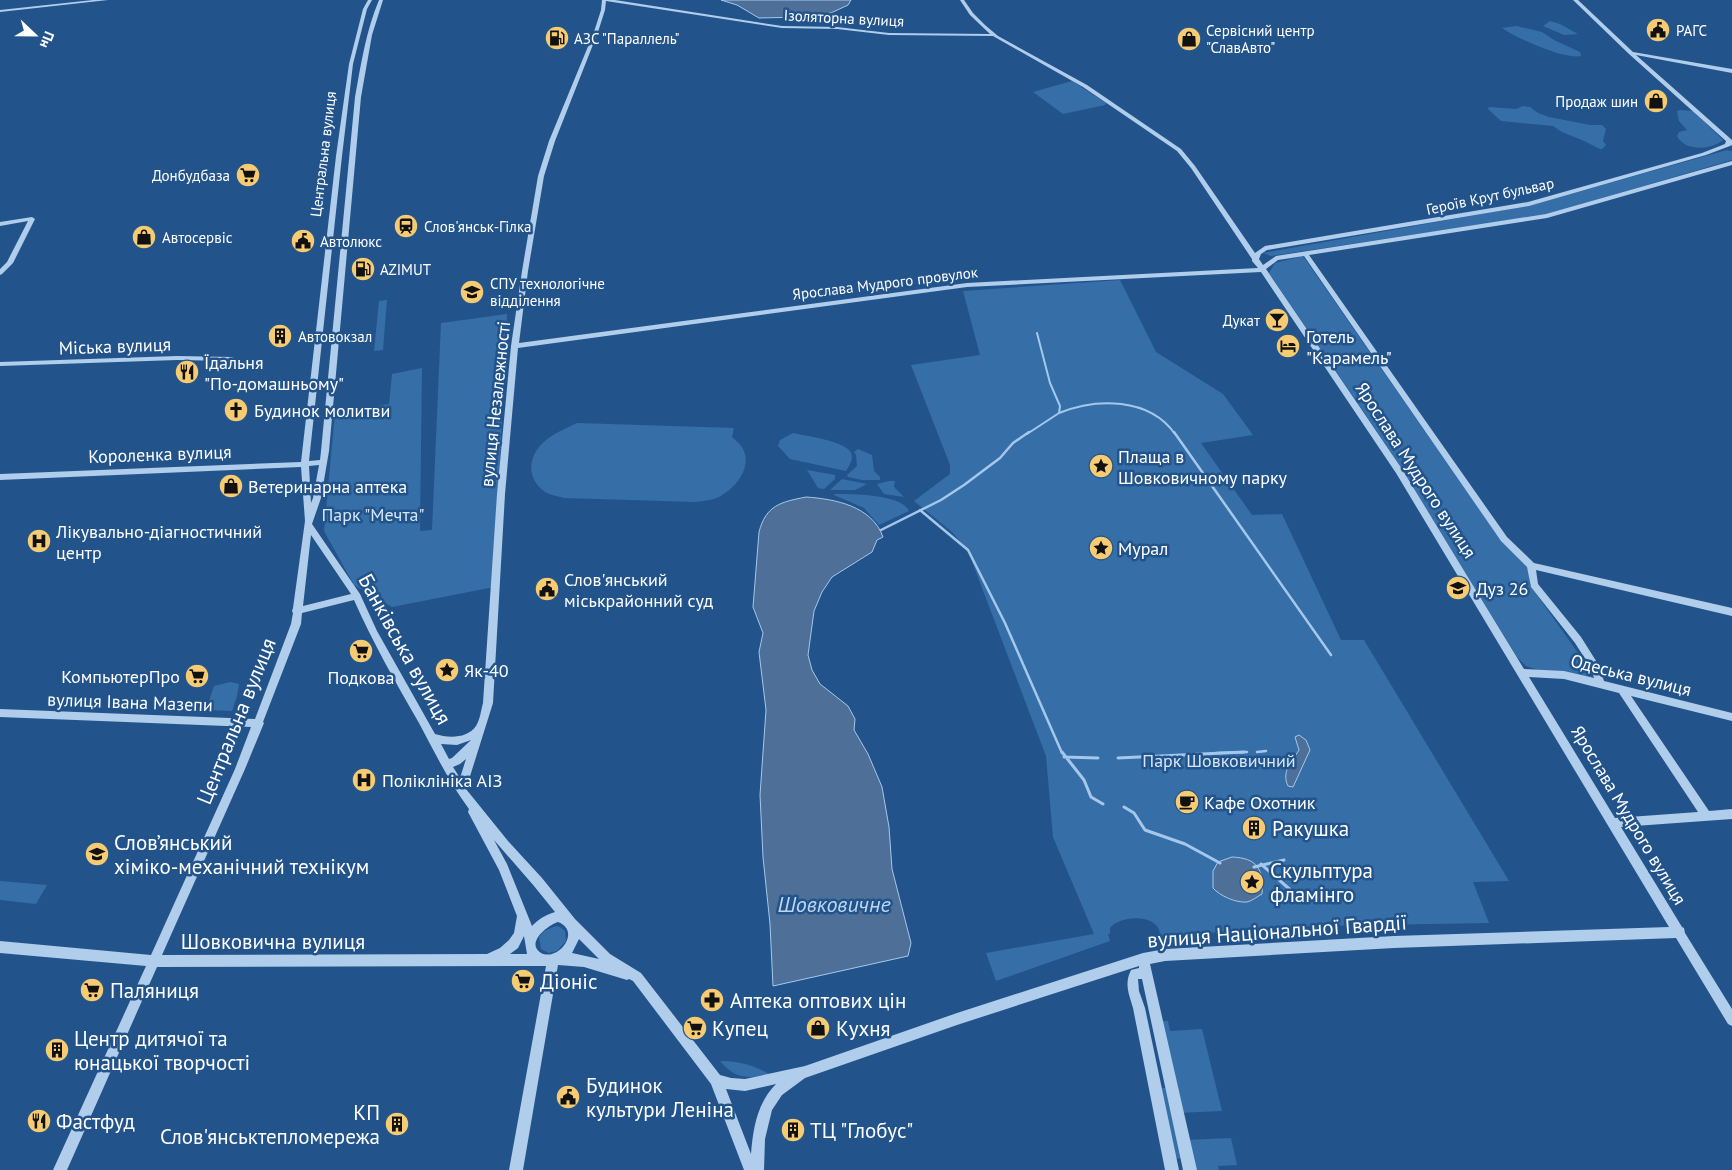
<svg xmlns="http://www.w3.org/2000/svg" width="1732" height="1170" viewBox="0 0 1732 1170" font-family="'PT Sans',sans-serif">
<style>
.green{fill:#366ea8}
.water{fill:#4e7098;stroke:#a4c8ec}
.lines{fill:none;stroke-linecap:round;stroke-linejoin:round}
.stream-far2{stroke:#a4c8ec;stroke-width:2}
.stream-far1{stroke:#a4c8ec;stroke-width:2.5}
.stream{stroke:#a4c8ec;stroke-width:3}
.minor{fill:#b0cdeb;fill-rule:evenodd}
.labels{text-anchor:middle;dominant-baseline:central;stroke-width:5;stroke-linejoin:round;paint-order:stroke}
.far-street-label{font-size:15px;fill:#fff;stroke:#22548b}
.far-poi-label{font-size:15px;fill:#fff;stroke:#22548b;text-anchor:start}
.poi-label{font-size:18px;fill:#fff;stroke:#22548b;text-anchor:start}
.street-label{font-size:18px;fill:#fff;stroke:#22548b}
.park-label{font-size:18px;fill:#d5e6f8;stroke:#22548b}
.near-street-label{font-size:21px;fill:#fff;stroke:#22548b}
.near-poi-label{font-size:21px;fill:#fff;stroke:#22548b;text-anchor:start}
.near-water-label{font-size:22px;font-style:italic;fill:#bcd6f2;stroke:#22548b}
</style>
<rect width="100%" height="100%" fill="#22548b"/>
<path class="green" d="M1550 21 1560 24 1578 34 1564 35 1543 26Z
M1516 26 1542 32 1554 40 1580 52 1581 56C1565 60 1516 38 1502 28Z
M1072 81 1106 103 1105 105 1063 114 1033 92Z
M1523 106 1530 107 1538 113 1549 117 1590 125H1602L1606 129 1603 141 1606 145 1602 149H1600L1582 140 1562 132 1553 126 1501 121 1488 109 1489 107 1516 109Z
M1680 110 1693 111 1723 140C1711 150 1685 152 1677 136L1679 132 1687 130 1679 121 1677 111Z
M1727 150 1732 151V160L1545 215 1271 256 1263 253 1531 205Z
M1303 256 1500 539 1526 566 1529 571 1530 585 1585 663 1592 678 1548 673 1526 666 1517 657 1395 458 1269 273 1275 263Z
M1120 280 1156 352 1223 394 1253 435 1201 443 1252 515 1282 514 1341 640H1364L1509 881 1473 882 1489 923 1312 926 1160 936C1161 914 1121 914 1110 928V934H1108L1110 941 996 981 986 953 1094 934 1053 837 1046 756 968 551 952 532 914 501 950 474V465L911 365 980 355 963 291Z
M387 300 383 350 374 351 379 301Z
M507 314 494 587 392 607 354 585 324 531 335 413 389 404 392 374 422 368 420 531 432 530 441 323Z
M577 423 734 428 732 437C736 441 741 444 743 449 752 468 736 488 719 497 713 500 703 501 696 502L564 498C558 496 550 495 545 492 525 477 528 455 546 440 556 432 567 428 577 423Z
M793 433C806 436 846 441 851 453 854 459 849 466 846 471L790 459 778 446 780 440Z
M858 449 872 455 874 471 880 477V480H862L848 477 847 475 857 466 856 455 854 452Z
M807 470 835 475V479L824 489 818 488Z
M842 479 867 484 855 490H830Z
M889 481H895L894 487 904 497 884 494 877 484Z
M834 494C851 494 902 494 909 511L879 525 864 508 834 495Z
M230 682 239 684 237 696 232 711 206 710 214 686Z
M0 881 47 885 36 904 0 900Z
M556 926 560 927 565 931 566 941 557 951 549 953 541 949 539 937 544 931Z
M1158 1021H1168L1170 1031 1202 1029 1222 1111 1178 1113Z
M720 1061C739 1061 754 1065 771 1075 747 1078 736 1080 720 1061Z
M1158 1088H1167L1183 1158 1174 1159Z
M1231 1138 1237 1165 1218 1166 1219 1170H1190L1184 1140Z"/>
<path class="water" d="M721 0H851L848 5 831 13 803 17 759 18 737 5Z
M806 497C835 499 872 506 883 537L877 540 872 552 832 577 822 592 814 611 808 655 812 670 820 684 848 706 855 719 854 730 868 754 882 787 889 827 892 869 911 943 908 956 773 986 770 924 763 857 760 795 766 710 759 652 763 633 753 607 759 532C766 505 781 502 806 497Z
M1299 735 1306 740 1310 750 1293 787 1288 786C1281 772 1292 761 1299 750L1295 737Z
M1232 857C1257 858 1264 869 1262 894 1258 896 1252 901 1247 902 1236 903 1220 896 1213 888V871L1218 862Z"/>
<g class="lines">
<path class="stream-far2" d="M1059 413C1096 398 1149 397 1175 434
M1027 434 1059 413 1060 406 1050 383 1037 333"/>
<path class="stream-far1" d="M1174 432 1331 655
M920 510 968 550 1005 623 1062 753
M881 530 941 500 964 485 1000 458 1013 443 1029 432
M1257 752 1266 751
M1217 753 1247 752"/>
<path class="stream" d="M1062 752 1084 780 1091 797 1103 804
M1064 757 1098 758
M1118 758 1244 752
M1124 807 1134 813 1145 830 1185 844 1220 863
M1261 864 1294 893
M1254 867 1284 860"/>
<path class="minor" d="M93 0H108L0 12V10Z
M368 0H372L367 9 353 64 342 156 309 461 320 460 321 451 355 97C361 64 366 31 379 0H383L372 35 361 97 329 451 321 498 312 524 360 594 377 631 435 734C448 738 467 739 476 726 480 720 481 710 483 703L497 494 511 346 522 271 538 176 549 141 594 32 601 10 602 0H615L782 26 837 27 889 33 990 34 970 15 960 0H964L973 13 985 25 998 36 1087 85 1181 149 1195 166 1255 253 1265 246 1528 202 1702 153 1725 144 1726 141 1629 54 1573 0H1578L1633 52 1732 69V73L1636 55 1732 140V145L1730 146 1706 155 1529 206 1267 250 1261 254 1259 259 1263 265 1276 256 1546 214 1732 161V165L1547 218 1309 255 1507 537 1534 563 1732 608V616L1536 570 1538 584 1581 637 1598 664 1604 681 1732 713V721L1631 696 1709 811 1732 809V819L1621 827 1682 927 1684 928 1685 933 1732 1009V1026L1728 1024 1676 938 1394 948 1165 961 1150 964 1197 1170H1183L1142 979H1138L1139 991 1145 1008 1179 1170H1165L1133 1008C1129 994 1124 984 1131 970L1139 968V966L957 1025 805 1078 782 1095 772 1110 765 1139 764 1170H744L711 1084 633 981 629 979 627 980 584 967 558 965 523 1170H509L546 966 157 967 67 1170H53L146 966 0 953V941L151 955 235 769 251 727 0 717V709L255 719 291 624 293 613 292 611 293 608 305 521 301 467 0 480V474L301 462 336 156 349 64 363 9ZM606 1 782 28 837 29 889 35 993 36 1083 87 1177 151 1191 168 1252 259V261L1258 268 967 283 519 343 528 271 544 176 555 141 598 32 605 10ZM1304 256 1501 541 1527 567 1531 587 1575 643 1591 668 1594 678 1564 671 1524 669 1402 469 1266 269 1278 260ZM1261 272 1396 473 1669 927 1394 936 1165 949 1143 953 957 1013 805 1066 745 1079 731 1078 720 1075 641 973 610 954 575 919 542 878 508 841 466 789 493 703 505 494 518 348 967 287ZM319 465 313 498 311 503 309 466ZM311 535 351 594 303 606ZM354 600C373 643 396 683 419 723 435 753 449 782 469 809L468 812 499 870 517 916 514 933 509 940 500 948 487 954 162 955 245 769 264 723 263 722 301 624 302 613ZM1529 677 1564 679 1619 693 1698 812 1615 818ZM471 740 452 758 449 759 441 744 457 745ZM466 759 460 778 453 767 460 764ZM494 840 534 886 555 912C545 915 539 919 532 926L507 864ZM558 922C582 931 558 962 541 953 525 943 548 925 558 922ZM524 936 527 954H510L518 948ZM579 939 599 959 572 953ZM776 1084C757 1103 753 1129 751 1154L726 1089 745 1091Z
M32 217 35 219 13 263 2 274 0 275V269L7 262 28 221 0 226V222Z
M177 356 232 357 236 359 232 361 177 360 0 366V362Z"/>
</g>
<defs>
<g id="civic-disc" transform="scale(1.25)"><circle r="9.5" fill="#f6cb72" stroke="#22548b"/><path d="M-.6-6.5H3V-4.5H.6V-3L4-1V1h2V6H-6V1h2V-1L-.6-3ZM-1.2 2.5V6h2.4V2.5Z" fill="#111"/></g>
<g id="fuel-disc" transform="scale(1.25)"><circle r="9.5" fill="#f6cb72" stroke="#22548b"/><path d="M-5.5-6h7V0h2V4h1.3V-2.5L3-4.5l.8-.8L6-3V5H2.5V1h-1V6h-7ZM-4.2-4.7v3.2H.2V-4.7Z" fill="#111"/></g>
<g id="shop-disc" transform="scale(1.25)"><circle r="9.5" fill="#f6cb72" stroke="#22548b"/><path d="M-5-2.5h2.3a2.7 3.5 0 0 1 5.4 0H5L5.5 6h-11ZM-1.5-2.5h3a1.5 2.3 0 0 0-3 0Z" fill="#111"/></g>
<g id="supermarket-disc" transform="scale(1.25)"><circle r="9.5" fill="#f6cb72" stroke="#22548b"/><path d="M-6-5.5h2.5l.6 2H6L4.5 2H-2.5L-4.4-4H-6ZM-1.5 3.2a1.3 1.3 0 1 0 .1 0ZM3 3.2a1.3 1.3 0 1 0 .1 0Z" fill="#111"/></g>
<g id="station-disc" transform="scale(1.25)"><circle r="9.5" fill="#f6cb72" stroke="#22548b"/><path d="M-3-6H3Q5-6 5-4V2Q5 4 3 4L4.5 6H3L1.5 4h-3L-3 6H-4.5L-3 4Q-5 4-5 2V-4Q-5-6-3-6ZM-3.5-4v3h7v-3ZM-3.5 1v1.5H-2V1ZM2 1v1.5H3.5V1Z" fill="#111"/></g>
<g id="university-disc" transform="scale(1.25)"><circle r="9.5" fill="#f6cb72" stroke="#22548b"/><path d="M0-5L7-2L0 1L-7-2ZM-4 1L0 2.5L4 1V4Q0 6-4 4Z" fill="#111"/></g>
<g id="bar-disc" transform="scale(1.25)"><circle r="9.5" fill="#f6cb72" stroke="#22548b"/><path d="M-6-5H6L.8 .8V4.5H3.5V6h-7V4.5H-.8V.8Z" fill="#111"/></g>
<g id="building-disc" transform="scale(1.25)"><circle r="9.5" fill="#f6cb72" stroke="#22548b"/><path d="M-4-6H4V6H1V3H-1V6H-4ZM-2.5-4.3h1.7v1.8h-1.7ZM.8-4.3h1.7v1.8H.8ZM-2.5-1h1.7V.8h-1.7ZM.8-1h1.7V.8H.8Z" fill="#111"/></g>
<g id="hotel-disc" transform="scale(1.25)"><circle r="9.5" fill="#f6cb72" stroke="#22548b"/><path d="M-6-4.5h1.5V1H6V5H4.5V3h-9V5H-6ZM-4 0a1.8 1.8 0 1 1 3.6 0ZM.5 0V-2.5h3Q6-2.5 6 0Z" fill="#111"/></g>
<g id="restaurant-disc" transform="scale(1.25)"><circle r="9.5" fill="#f6cb72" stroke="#22548b"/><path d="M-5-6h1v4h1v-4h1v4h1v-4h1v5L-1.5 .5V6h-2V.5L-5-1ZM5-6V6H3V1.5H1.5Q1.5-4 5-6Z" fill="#111"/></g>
<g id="church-disc" transform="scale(1.25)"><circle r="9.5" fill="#f6cb72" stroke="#22548b"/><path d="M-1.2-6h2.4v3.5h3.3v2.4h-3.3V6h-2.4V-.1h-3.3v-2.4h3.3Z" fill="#111"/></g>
<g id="sight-disc" transform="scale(1.25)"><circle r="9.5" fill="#f6cb72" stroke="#22548b"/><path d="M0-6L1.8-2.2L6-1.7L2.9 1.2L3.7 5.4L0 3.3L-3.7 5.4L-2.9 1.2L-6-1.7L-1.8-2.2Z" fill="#111"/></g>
<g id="hospital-disc" transform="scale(1.25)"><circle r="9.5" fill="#f6cb72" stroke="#22548b"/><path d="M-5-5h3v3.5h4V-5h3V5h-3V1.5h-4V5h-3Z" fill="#111"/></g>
<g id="school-disc" transform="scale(1.25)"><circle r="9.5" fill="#f6cb72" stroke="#22548b"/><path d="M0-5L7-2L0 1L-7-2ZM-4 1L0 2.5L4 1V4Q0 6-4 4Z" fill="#111"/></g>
<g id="cafe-disc" transform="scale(1.25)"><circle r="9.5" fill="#f6cb72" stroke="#22548b"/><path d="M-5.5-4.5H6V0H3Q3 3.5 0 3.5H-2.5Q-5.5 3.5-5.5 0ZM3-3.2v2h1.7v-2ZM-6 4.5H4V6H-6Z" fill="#111"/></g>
<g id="pharmacy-disc" transform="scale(1.25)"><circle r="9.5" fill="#f6cb72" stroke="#22548b"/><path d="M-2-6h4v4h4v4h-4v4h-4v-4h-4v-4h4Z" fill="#111"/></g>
</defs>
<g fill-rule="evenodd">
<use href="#civic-disc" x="1658" y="30"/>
<use href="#fuel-disc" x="557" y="38"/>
<use href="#shop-disc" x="1189" y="39"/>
<use href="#shop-disc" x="1656" y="101"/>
<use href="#supermarket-disc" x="248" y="175"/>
<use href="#station-disc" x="406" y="226"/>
<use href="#shop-disc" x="144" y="237"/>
<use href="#civic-disc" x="303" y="241"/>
<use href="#fuel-disc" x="363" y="269"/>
<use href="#university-disc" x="472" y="292"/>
<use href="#bar-disc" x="1277" y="320"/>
<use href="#building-disc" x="280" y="336"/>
<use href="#hotel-disc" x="1288" y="346"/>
<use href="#restaurant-disc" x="187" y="372"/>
<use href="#church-disc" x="236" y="410"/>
<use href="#sight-disc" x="1101" y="466"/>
<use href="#shop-disc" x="231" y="486"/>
<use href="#hospital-disc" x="39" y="541"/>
<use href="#sight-disc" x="1101" y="548"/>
<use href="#school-disc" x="1458" y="588"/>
<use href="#civic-disc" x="547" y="589"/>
<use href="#supermarket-disc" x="361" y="651"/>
<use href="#sight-disc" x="447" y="670"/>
<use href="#supermarket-disc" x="197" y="676"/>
<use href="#hospital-disc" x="364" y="780"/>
<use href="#cafe-disc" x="1187" y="802"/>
<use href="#building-disc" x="1254" y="828"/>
<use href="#university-disc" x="97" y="854"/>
<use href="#sight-disc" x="1252" y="882"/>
<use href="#supermarket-disc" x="523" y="981"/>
<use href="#supermarket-disc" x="92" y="990"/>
<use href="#pharmacy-disc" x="712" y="1000"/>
<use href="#supermarket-disc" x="695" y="1028"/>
<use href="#shop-disc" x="818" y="1028"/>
<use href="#building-disc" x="57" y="1050"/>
<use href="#civic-disc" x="568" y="1097"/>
<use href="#restaurant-disc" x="39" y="1121"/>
<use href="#building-disc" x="397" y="1124"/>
<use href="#building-disc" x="793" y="1130"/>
</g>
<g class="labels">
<g class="far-street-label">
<text transform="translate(844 18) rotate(3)">Ізоляторна вулиця</text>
<text transform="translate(323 154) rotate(-83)">Центральна вулиця</text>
<text transform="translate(1490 196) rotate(-12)">Героїв Крут бульвар</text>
<text transform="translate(885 283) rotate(-7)">Ярослава Мудрого провулок</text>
</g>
<g class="far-poi-label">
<text x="1206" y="30">Сервісний центр<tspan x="1206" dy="17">"СлавАвто"</tspan></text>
<text x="1676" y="30">РАГС</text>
<text x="574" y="38">АЗС "Параллель"</text>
<text x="1638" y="101" text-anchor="end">Продаж шин</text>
<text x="230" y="175" text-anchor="end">Донбудбаза</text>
<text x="424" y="226">Слов'янськ-Гілка</text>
<text x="162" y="237">Автосервіс</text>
<text x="320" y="241">Автолюкс</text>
<text x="380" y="269">AZIMUT</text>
<text x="490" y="283">СПУ технологічне<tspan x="490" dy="17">відділення</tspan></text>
<text x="1260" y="320" text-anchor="end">Дукат</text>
<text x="298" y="336">Автовокзал</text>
</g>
<g class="poi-label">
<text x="1306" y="336">Готель<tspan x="1306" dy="21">"Карамель"</tspan></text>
<text x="204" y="362">Їдальня<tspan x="204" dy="21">"По-домашньому"</tspan></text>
<text x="254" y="410">Будинок молитви</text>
<text x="1118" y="456">Плаща в<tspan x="1118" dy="21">Шовковичному парку</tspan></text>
<text x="248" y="486">Ветеринарна аптека</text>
<text x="56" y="531">Лікувально-діагностичний<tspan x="56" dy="21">центр</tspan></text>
<text x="1118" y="548">Мурал</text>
<text x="564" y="579">Слов'янський<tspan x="564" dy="21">міськрайонний суд</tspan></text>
<text x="1476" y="588">Дуз 26</text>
<text x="464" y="670">Як-40</text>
<text x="180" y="676" text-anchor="end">КомпьютерПро</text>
<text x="361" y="677" text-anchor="middle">Подкова</text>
<text x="382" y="780">Поліклініка АІЗ</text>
<text x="1204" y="802">Кафе Охотник</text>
</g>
<g class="street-label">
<text transform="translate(115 346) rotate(-2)">Міська вулиця</text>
<text transform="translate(495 404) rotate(-84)">вулиця Незалежності</text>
<text transform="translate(160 454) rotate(-2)">Короленка вулиця</text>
<text transform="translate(1416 470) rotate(57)">Ярослава Мудрого вулиця</text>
<text transform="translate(1631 675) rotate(14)">Одеська вулиця</text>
<text transform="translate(130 702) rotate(2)">вулиця Івана Мазепи</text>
<text transform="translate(1629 815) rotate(59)">Ярослава Мудрого вулиця</text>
</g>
<g class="park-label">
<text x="373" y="514">Парк "Мечта"</text>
<text x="1219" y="760">Парк Шовковичний</text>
</g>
<g class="near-street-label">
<text transform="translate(405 649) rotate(61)">Банківська вулиця</text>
<text transform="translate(236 721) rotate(-68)">Центральна вулиця</text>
<text transform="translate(1277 931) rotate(-4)">вулиця Національної Гвардії</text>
<text x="273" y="941">Шовковична вулиця</text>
</g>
<g class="near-poi-label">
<text x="1272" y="828">Ракушка</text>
<text x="114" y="842">Слов’янський<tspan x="114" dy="24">хіміко-механічний технікум</tspan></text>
<text x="1270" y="870">Скульптура<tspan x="1270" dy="24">фламінго</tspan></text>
<text x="540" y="981">Діоніс</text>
<text x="110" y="990">Паляниця</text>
<text x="730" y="1000">Аптека оптових цін</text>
<text x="712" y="1028">Купец</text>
<text x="836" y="1028">Кухня</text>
<text x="74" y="1038">Центр дитячої та<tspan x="74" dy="24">юнацької творчості</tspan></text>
<text x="586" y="1085">Будинок<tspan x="586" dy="24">культури Леніна</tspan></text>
<text x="380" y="1112" text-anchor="end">КП<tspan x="380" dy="24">Слов'янськтепломережа</tspan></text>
<text x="56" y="1121">Фастфуд</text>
<text x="810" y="1130">ТЦ "Глобус"</text>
</g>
<g class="near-water-label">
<text x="834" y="904">Шовковичне</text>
</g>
</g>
<g transform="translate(35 35) rotate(112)" stroke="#22548b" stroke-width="4" paint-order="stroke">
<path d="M0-4L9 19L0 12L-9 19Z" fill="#ffffff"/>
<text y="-8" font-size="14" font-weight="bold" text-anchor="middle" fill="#ffffff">Пн</text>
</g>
</svg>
